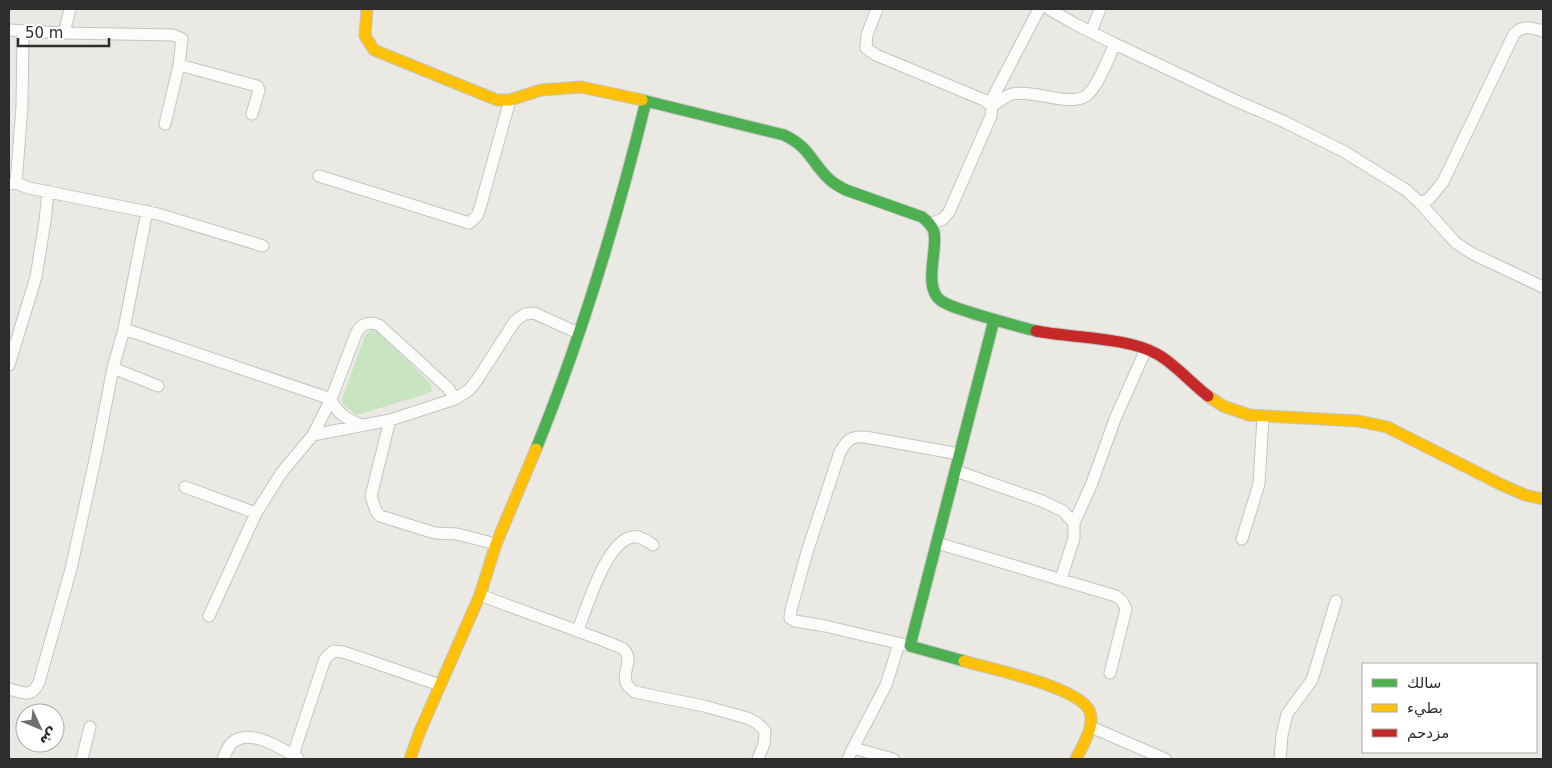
<svg xmlns="http://www.w3.org/2000/svg" width="1552" height="768" viewBox="0 0 1552 768" font-family="'DejaVu Sans',Cairo,sans-serif">
<style>
.green{fill:#c8e4c0}
.lines{fill:none;stroke-linecap:round;stroke-linejoin:round}
.street-casing{stroke:#c4c4c4;stroke-width:13}
.fast-casing{stroke:#c4c4c4;stroke-width:13}
.slow-casing{stroke:#c4c4c4;stroke-width:13}
.jam-casing{stroke:#c4c4c4;stroke-width:13}
.street{stroke:#fcfcfb;stroke-width:11}
.fast{stroke:#4caf50;stroke-width:11}
.slow{stroke:#ffc107;stroke-width:11}
.jam{stroke:#c62828;stroke-width:11}
</style>
<rect width="100%" height="100%" fill="#eae9e4"/>
<path class="green" d="M372 330 377 331 430 383 432 391 426 394 357 415 343 405 342 400 365 335Z"/>
<g class="lines">
<g class="street-casing">
<path id="street" d="M877 9 867 35 866 48 876 55 984 100 992 106 991 116 949 212 943 219 930 224
M1049 9 1075 24 1115 44 1234 100 1283 121 1343 151 1406 190 1420 203 1456 243 1473 254 1543 287
M9 30 64 33 70 9
M1091 32 1100 9
M64 33 173 35 182 39 179 65 165 124
M179 65 257 86 259 90 252 114
M990 103 1039 9
M992 106C998 102 1005 96 1012 94 1033 89 1071 108 1087 95 1099 85 1108 58 1115 44
M319 176 469 223 477 216 480 208 510 100
M16 183 22 107 23 31
M9 184 16 183 29 188 158 214 263 246
M1420 203 1429 199 1443 182 1514 34C1523 24 1532 28 1543 31
M124 329 331 399C337 414 347 419 361 425
M9 365 36 277 45 221 48 191
M113 368 158 386
M390 420 371 496 376 511 380 516 435 533 457 534 496 544
M313 435 390 420 455 399 469 390 477 380 515 321 525 314 534 313 578 333
M956 471 1042 501 1063 511 1074 523V538L1061 579
M185 487 256 513
M1074 523 1092 483 1115 419 1146 349
M1242 539 1259 484 1263 417
M937 543 1116 596 1122 601 1126 609 1110 673
M480 595C527 613 575 629 622 648 639 661 612 678 635 692L704 706 747 718 757 723 765 731 764 744 758 759
M209 616 256 513 282 472 313 435 331 399 356 334C360 324 369 321 379 325L448 388 455 399
M578 630C587 607 606 542 632 537 639 535 647 541 653 545
M910 646 825 626 795 621 790 618 791 610 807 552 840 452C847 440 851 436 865 437L959 454
M9 689C23 693 32 698 39 682L71 569 96 455 113 368 124 329 147 211
M1091 727 1165 759
M853 748 893 759
M293 755 325 659 333 651 343 652 358 657 440 685
M82 759 90 727
M223 759C226 752 229 743 236 740 253 730 283 749 298 758
M848 759 853 748 886 685 899 644
M1280 759 1282 735 1287 714 1312 680 1336 601"/>
</g>
<g class="fast-casing">
<path id="fast" d="M642 100 784 135C811 148 810 161 829 179 834 184 840 187 846 190L922 217C927 221 932 225 934 232 938 250 923 286 940 300 948 306 960 309 969 312 991 319 1013 325 1036 331
M536 449C582 336 617 219 646 101
M964 661 910 646 994 320"/>
</g>
<g class="slow-casing">
<path id="slow" d="M367 9 365 36 374 50 497 100H510L541 90 581 87 642 100
M1208 396 1223 406 1249 415 1358 421 1387 427 1502 485 1525 495 1543 499
M964 661C990 669 1081 687 1090 712 1095 727 1082 746 1076 759
M410 759 420 731 480 595 496 544 536 449"/>
</g>
<g class="jam-casing">
<path id="jam" d="M1036 331C1072 338 1126 337 1157 354 1174 363 1192 384 1208 396"/>
</g>
<use href="#street" class="street"/>
<use href="#fast" class="fast"/>
<use href="#slow" class="slow"/>
<use href="#jam" class="jam"/>
</g>
<rect width="1552" height="768" fill="none" stroke="#2d2d2d" stroke-width="20"/>
<rect x="1362" y="663" width="175" height="90" fill="#ffffff" stroke="#ababab"/>
<rect x="1372" y="679" width="25" height="8" fill="#4caf50" stroke="#ababab"/>
<text x="1407" y="688" font-size="15" fill="#2d2d2d">سالك</text>
<rect x="1372" y="704" width="25" height="8" fill="#ffc107" stroke="#ababab"/>
<text x="1407" y="713" font-size="15" fill="#2d2d2d">بطيء</text>
<rect x="1372" y="729" width="25" height="8" fill="#c62828" stroke="#ababab"/>
<text x="1407" y="738" font-size="15" fill="#2d2d2d">مزدحم</text>
<g transform="translate(40 728) rotate(134)"><circle r="24" fill="#ffffff" stroke="#ababab"/>
<path d="M0-4L9 19L0 12L-9 19Z" fill="#6f6f6d"/>
<text y="-8" font-size="14" font-weight="bold" text-anchor="middle" fill="#2d2d2d">ش</text>
</g>
<path d="M18 38v8h91v-8" fill="none" stroke="#2d2d2d" stroke-width="2.5"/>
<text x="25" y="38" font-size="15" fill="#2d2d2d" stroke="#ffffff" stroke-width="4" paint-order="stroke">50 m</text>
</svg>
